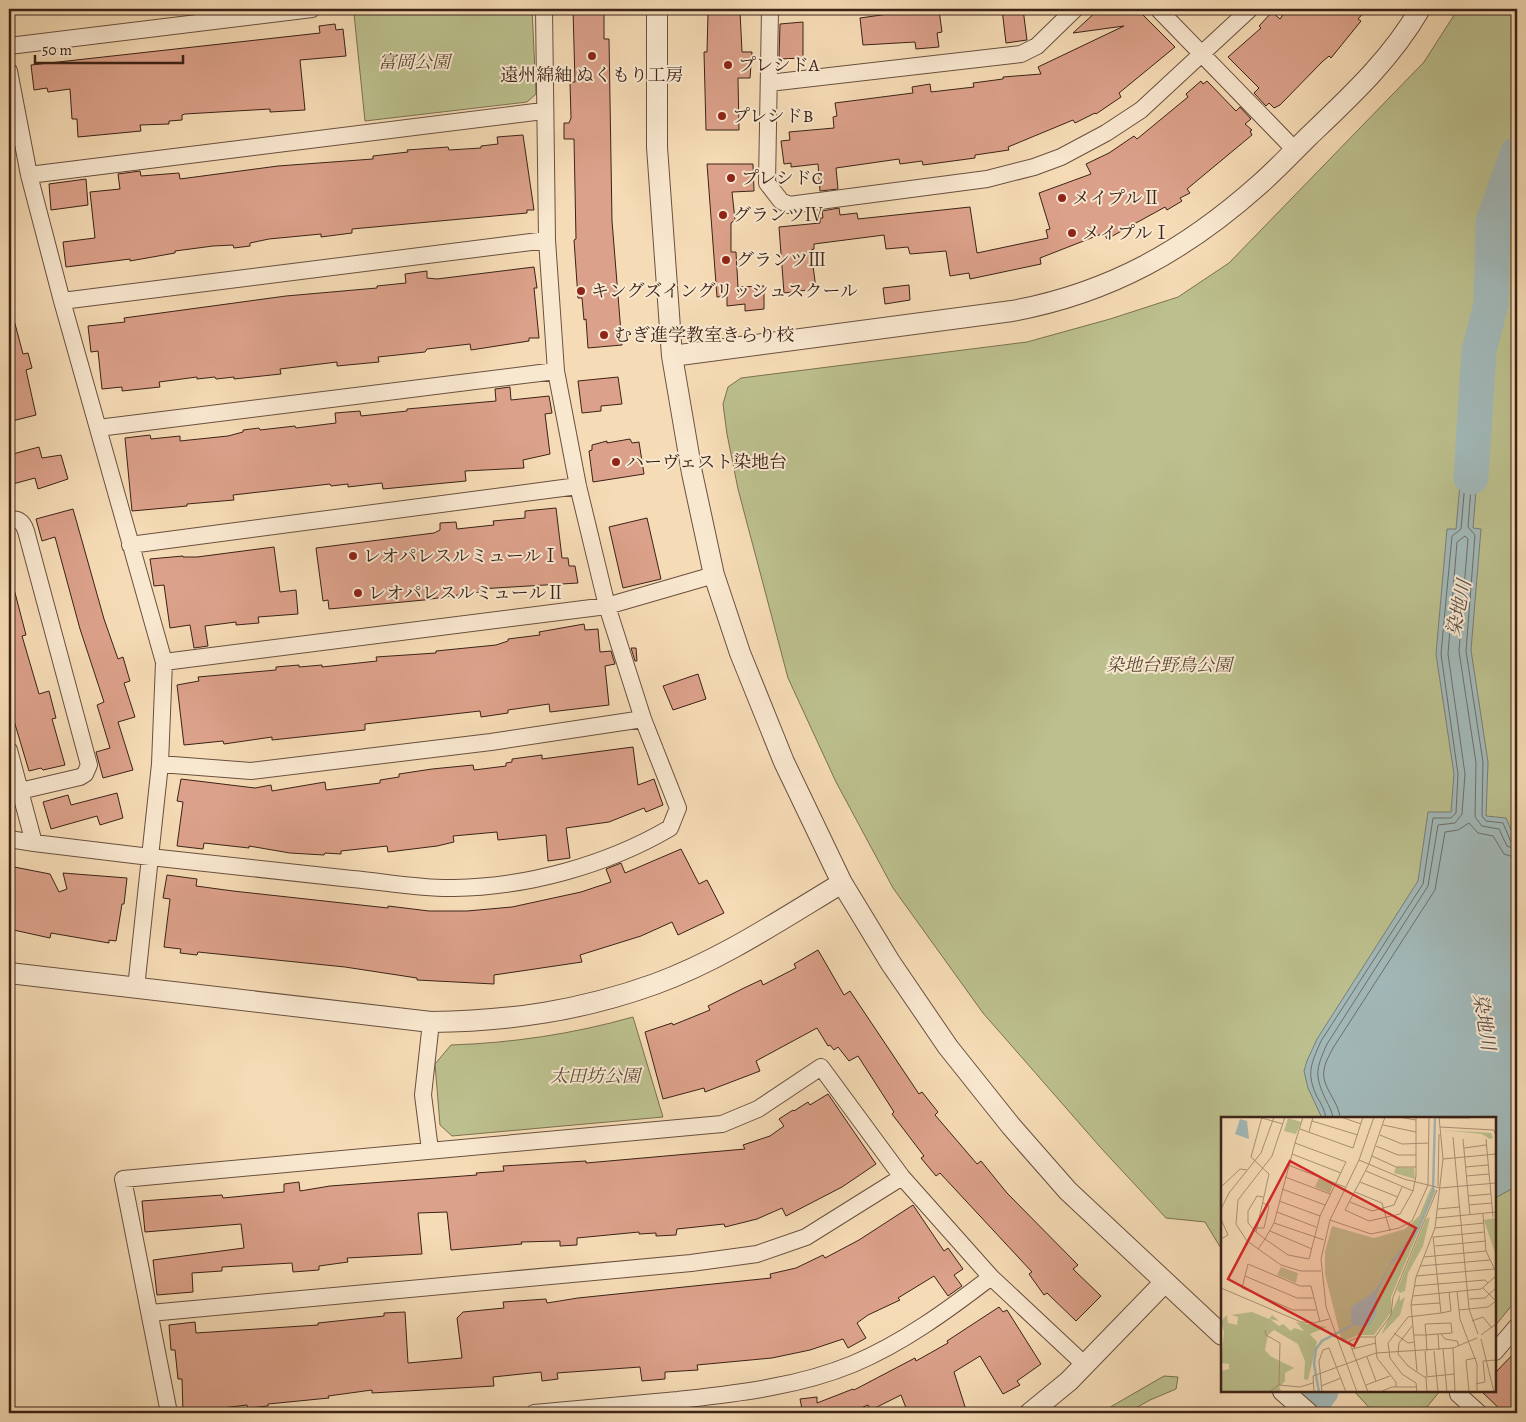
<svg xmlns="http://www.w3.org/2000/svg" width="1526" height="1422" viewBox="0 0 1526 1422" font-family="Alegreya,'Noto Serif JP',serif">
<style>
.green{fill:#bcc08e;stroke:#7c7152}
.water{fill:#a2b9b9;stroke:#797d78}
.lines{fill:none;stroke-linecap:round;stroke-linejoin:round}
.shore{stroke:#6e6e68;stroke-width:1}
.river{stroke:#a2b9b9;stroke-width:35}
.building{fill:#dca18a;stroke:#3b2217}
.minor-casing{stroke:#6a503f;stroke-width:18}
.tertiary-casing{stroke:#6a503f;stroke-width:22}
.minor{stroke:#f9e8d0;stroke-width:16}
.tertiary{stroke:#f9e8d0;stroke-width:20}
.poi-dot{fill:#8f2418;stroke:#f9e8d0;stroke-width:2}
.labels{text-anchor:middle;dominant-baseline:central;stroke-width:4;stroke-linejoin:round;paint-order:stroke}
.park-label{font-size:18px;font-style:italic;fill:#5b4a35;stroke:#f9e8d0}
.poi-label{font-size:18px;fill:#3b2217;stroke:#f9e8d0;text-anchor:start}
.water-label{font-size:19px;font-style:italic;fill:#5a4f48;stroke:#f9e8d0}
.inset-river{fill:none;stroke:#a2b9b9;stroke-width:2.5}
.inset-road{fill:none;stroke:#ab9276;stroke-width:1}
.view{fill:#d62828;fill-opacity:0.15;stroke:#d62828;stroke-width:2.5}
.inset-edge{fill:none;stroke:#3b2217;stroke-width:2.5}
</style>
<rect width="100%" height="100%" fill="#f6dcb6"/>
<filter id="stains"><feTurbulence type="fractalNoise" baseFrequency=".004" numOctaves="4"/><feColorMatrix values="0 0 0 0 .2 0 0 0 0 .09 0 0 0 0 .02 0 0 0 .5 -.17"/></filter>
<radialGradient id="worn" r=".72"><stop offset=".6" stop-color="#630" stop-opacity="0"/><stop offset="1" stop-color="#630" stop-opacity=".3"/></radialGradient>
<path class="green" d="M399 9H532L536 94 527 102 365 121 354 14Z
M1458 9H1517V1299L1495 1326V1118H1222V1250L1205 1222 1166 1218 1101 1148 983 1013 893 888 836 782 788 678 738 489 727 434 723 404 728 387 741 378 1027 342 1110 319 1178 297 1229 263 1424 62Z
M633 1017 663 1117 452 1136 440 1125 435 1064 451 1045C512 1043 573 1034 633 1017Z
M1164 1376 1178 1377 1176 1389 1150 1400 1127 1413H1100Z
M1354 1391H1440L1422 1413H1374Z"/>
<path class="water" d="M1465 428 1481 429 1473 528 1481 529 1471 650 1488 762 1486 816 1506 818 1517 844V1186L1495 1198V1118H1322L1308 1088 1304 1071 1307 1061 1317 1039 1418 881 1428 812H1451L1454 774 1436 654 1447 529H1456Z"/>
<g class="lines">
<path class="shore" d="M1326 1118C1325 1111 1321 1103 1317 1097 1306 1073 1311 1064 1321 1041L1423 884 1433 818H1451L1456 813 1458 774 1441 654 1452 536 1461 529 1469 436 1471 434 1475 436 1468 527 1475 535 1466 651 1483 762 1482 816 1486 821 1503 823 1511 842 1517 844
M1333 1118C1332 1111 1329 1106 1326 1100 1314 1075 1316 1069 1327 1044L1428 886 1438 825 1455 823 1462 814 1465 774 1448 654 1457 542 1465 536 1468 539 1459 651 1476 763 1475 817 1482 826 1499 829 1507 846 1517 850
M1340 1118C1339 1101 1321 1087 1324 1070 1325 1062 1330 1054 1333 1048L1435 890 1445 832 1458 830 1469 823 1478 833 1493 836 1504 854 1517 858"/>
<path class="river" d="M1471 477 1479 351 1491 304 1493 222 1517 154
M1303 1413 1321 1391"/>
</g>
<path class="building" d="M573 9H604V39H609L612 221 622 345 588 348 586 319 584 320 582 298H578L574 240 576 239 574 139H564V123H569L571 118 570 82H575Z
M924 9 939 10 942 32 937 33 939 47 916 49 915 42 863 45 860 18Z
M1002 9H1023L1027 40 1006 43Z
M1099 9H1137L1175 47 1119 93 1121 97 1096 114 1095 113 1075 123 1073 120 1008 147 1009 150 975 155V158L923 165 922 161 900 164 899 159 836 168 838 189 820 191 818 164 791 167V163L784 164 781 141 790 140 789 132 834 128 833 117 837 116 835 103 913 93 912 87 930 84 931 92 974 87 973 83 1003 79V77L1041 74 1038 67 1124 26 1073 33Z
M1287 9H1367L1358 19 1361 21 1331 58 1329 56 1322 62 1280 105 1274 108 1269 103 1266 106 1254 93 1259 88 1228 57 1261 28 1259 26 1272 12 1280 19Z
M740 12 742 52H752L750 78H738L739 130H706L704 52H707L708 13Z
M803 22V58L779 59 780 24Z
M335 24 336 30 343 29 346 56 300 60 305 110 270 112V109L185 114 182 115V120L169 121V124L140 125 141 131 78 137 77 119H72L70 89 48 92 47 88 34 90 31 65 320 33 319 26Z
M1201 81 1203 84 1207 81 1236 111 1240 107 1251 119 1245 124 1252 130 1250 131 1252 135 1187 189 1190 193 1180 198 1182 201 1167 210 1165 207 1107 239 1104 233 1040 258 1041 264 970 279 969 273 950 276 946 251 910 254 908 247 886 249 884 235 814 244V249L811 250 816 289 784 293 779 227 820 223V218H823L822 211 839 208 840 215 857 213 858 219 970 207 977 253 1048 238 1046 230 1050 229 1039 193 1091 174 1086 164 1109 153 1134 136 1137 139 1188 97 1186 94Z
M523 135 534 210H527V213L352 229V233L321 237V234L269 239 250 243V246L234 248 233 245 213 246 175 251V253L130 261V259L66 267 63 242 95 238 90 192 120 189 118 174 140 171 141 176 179 173 180 179 278 166 373 159V156L408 152 407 150 448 147 449 150 481 148V146L498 144 497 137Z
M707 164H753L754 191 732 192 735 220 731 223V252H736L738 287 764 286V309L745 311V304L727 306V296L717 297Z
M86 179 88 205 51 210 49 184Z
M534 267 537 288H534L539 338H529V341L471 350 470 344 427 349 425 352 378 357 379 362 337 366V362L280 369 281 374 234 379V377L216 379 215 377 197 379V377L159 382 160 387 122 391V387L102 389 98 351 91 352 88 326 125 322 124 318 286 296 377 288V286L406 283 405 274 427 271V278L437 279Z
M909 285 910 300 885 304 883 288Z
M9 320H14L23 354 28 353 32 368 26 370 36 415 12 421 9 410Z
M618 377 622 404 601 406V411L582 413 578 381Z
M510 387 511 400 549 396 552 413 545 414 550 454 523 460 524 468 465 471 466 481 383 489 382 483 348 487V484L331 486 330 484 233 495 234 500 187 504V506L132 511 125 438 150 435 151 439 180 436V441L228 436 243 432V430L259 428 260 430 295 426 296 428 336 423 335 413 360 411 361 416 407 411V409L496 401 495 389Z
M630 439 632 443 639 442 644 474 593 482 589 451 592 450V445L607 441V443Z
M39 447 42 458 61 455 68 479 38 489 35 478 9 485V455Z
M556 508 562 558H568L569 566H575L578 583 479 589V592L424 600 329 609 328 600 323 601 316 548 434 533 440 530V523L456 522 457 529 494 525 493 521 525 518V511Z
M73 509 104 619 118 659 123 657 130 681 124 683 135 717 118 722 133 770 103 778 96 752 110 748 97 705 104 702 80 629 55 537 42 541 36 519Z
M647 518 661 579 623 588 609 527Z
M274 547 280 592 296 590 298 614 258 617 259 623 236 625V622L205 626 208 646 194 648 190 625 170 628 164 585 154 586 150 559 183 556V557H197Z
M14 589 26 635 22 636 39 694 49 691 56 718 52 719 65 765 43 770 41 768 29 771 9 704V590Z
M584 624 585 630 598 629 600 652 611 651 615 664 605 666 609 705 550 712 549 704 508 710V713L481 717 480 711 365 724V730L272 740V737L224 744 223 741 184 745 177 685 199 681 198 677 276 670V667L299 665V667L322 665V667L377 661 376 657 436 653V651L496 645 508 641V639L540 635 539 632Z
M631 648H636L637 661H635Z
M698 674 706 699 673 710 663 686Z
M633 747 638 785 654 779 663 805 646 812 644 808 609 822 566 828 570 858 548 861 546 835 498 840 497 832 453 836 454 842 437 846 388 852 387 846 341 851V854L325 853 324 855 290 853 249 846V848L204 843 203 849 177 846 183 802 177 801 181 779 255 788 271 785 272 791 325 782 326 790 380 783V780L399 777V774L432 769 473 765 474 770 506 766V763L512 762V759L542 755V759Z
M117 793 123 818 100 825 97 816 51 829 43 802 68 795 71 805Z
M681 849 699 884 707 880 724 913 678 935 672 922 641 936 580 955 582 962 494 975V984L417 980V978L345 967 198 952 197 955 180 953 181 949 164 947 170 899 163 898 167 875 197 879 196 886 233 891 388 908V906L429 911H467L512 907 581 892 611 882 606 869 621 863 625 873Z
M9 866 50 874 59 892 67 889 63 873 127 878 124 904H122L116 941 109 940V943L51 933 50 938 9 929Z
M818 950 844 995 850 991 919 1094 922 1092 938 1112 935 1115 977 1164 981 1161 1007 1193 1078 1265 1073 1269 1101 1296 1076 1321 1047 1293 1044 1295 1029 1274 1032 1272 940 1173 936 1176 921 1158 924 1156 892 1114 894 1112 858 1056 849 1061 838 1047 834 1050 830 1045 828 1046 817 1028 756 1061 760 1071 705 1092 704 1088 663 1099 645 1032 672 1023 673 1025 710 1010 708 1006 744 988 761 980 763 985 796 968 794 964Z
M828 1094 876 1164 842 1187 786 1216 782 1208 757 1219 725 1227 724 1224 677 1229 676 1235 656 1236V1233L639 1234V1232L577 1238V1245L560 1246V1241L521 1242 522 1244 451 1250 447 1212 418 1213 422 1254 347 1258 348 1262 319 1266V1270L293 1272 292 1263 222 1267V1271L192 1273 193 1292 157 1295 153 1260 244 1248 241 1224 145 1232 142 1201 222 1195 223 1198 284 1192V1184L299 1182 300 1191 330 1186 477 1175 476 1173 504 1171 503 1166 586 1161V1163L745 1149 743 1145 770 1136 784 1126 779 1119 793 1110 794 1111 808 1102 810 1105Z
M913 1205 944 1251 948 1248 963 1269 954 1275 962 1286 948 1296 934 1276 898 1298 900 1300 868 1315 857 1323 866 1338 848 1348 843 1339 810 1350 772 1358 697 1365 698 1370 665 1372V1379L642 1381 640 1367 557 1373 558 1379 542 1381 541 1372 493 1377 494 1386 372 1393V1390L328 1396 329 1398 268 1404V1406L248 1408 247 1405 214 1409V1413H183L182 1379H178L175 1350H171L169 1325 195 1322 196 1333 318 1325V1323L384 1316V1313L405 1312 408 1363 462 1358 457 1318 463 1312 504 1308 503 1302 546 1299 547 1303 578 1298 771 1278 770 1274 796 1268 823 1255 825 1258 859 1240Z
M999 1307 1003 1312 1007 1310 1041 1364 1017 1381 1020 1385 1003 1394 980 1356 954 1372 967 1413H908L901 1395 871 1410 868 1405 848 1413H794L802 1409 800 1399 817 1397V1403L853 1389 854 1390 915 1358 916 1361 948 1343 947 1341Z
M1517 1350V1413H1504L1481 1391H1495V1373Z"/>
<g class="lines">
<g class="minor-casing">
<path id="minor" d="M770 9 767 183 781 201 789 205 987 179 1034 167 1061 157 1106 133 1141 110 1250 9
M1158 9 1295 150
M9 46 312 9
M9 71 29 175 62 301 164 662 160 764 150 857C217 864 285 872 352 879 386 882 421 889 454 888 527 887 607 865 670 828L678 808 643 719 607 606 578 486 556 371 547 240 544 9
M769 83 1021 54 1037 46 1075 9
M29 175 543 111
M62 301 547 240
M98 428 556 371
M9 520C19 518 23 522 26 531L89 765 85 774 80 777 20 791
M130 545 578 486
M164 662 607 606 714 575
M9 750 34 843 150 857 136 988
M160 764 251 771 491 742 643 719
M9 839 34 843
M430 1150 423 1095 431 1022
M150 1313 691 1263 757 1254 806 1237 902 1177
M1495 1352 1517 1326
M1460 1391 1458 1394 1479 1413
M169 1413 123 1179 722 1124 758 1109 821 1067 902 1177 991 1277 1085 1365
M534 1413C582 1409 630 1404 678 1400 738 1393 797 1387 853 1364 903 1343 948 1310 991 1277"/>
</g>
<g class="tertiary-casing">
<path id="tertiary" d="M657 9V147L672 356 692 473 714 575 740 653 784 762 842 883 890 962 948 1047 1011 1126 1068 1191 1222 1335
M672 356 1012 311C1110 293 1186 250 1260 184 1277 169 1293 152 1309 136 1351 96 1391 59 1420 9
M9 973 431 1022C509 1021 580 1011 655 984 721 960 782 919 842 883
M1283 1391 1308 1413
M1030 1413 1069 1381 1164 1283"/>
</g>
<use href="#minor" class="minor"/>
<use href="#tertiary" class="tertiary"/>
</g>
<g class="poi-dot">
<circle cx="592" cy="56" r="5"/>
<circle cx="728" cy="65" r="5"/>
<circle cx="722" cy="116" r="5"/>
<circle cx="731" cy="178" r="5"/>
<circle cx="1062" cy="198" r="5"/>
<circle cx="723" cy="215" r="5"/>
<circle cx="1072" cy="233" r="5"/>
<circle cx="726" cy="260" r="5"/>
<circle cx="581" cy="291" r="5"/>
<circle cx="604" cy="335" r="5"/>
<circle cx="616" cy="462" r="5"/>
<circle cx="353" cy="556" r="5"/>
<circle cx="358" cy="593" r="5"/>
</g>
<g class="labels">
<g class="park-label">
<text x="414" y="62">富岡公園</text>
<text x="1169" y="665">染地台野鳥公園</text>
<text x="595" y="1076">太田坊公園</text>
</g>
<g class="poi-label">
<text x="738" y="65">プレシドA</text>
<text x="592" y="75" text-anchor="middle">遠州綿紬 ぬくもり工房</text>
<text x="732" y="116">プレシドB</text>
<text x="741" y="178">プレシドC</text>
<text x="1072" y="198">メイプルⅡ</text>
<text x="733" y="215">グランツⅣ</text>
<text x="1082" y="233">メイプルⅠ</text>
<text x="736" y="260">グランツⅢ</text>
<text x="591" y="291">キングズイングリッシュスクール</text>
<text x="614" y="335">むぎ進学教室きらり校</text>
<text x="626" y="462">ハーヴェスト染地台</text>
<text x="363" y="556">レオパレスルミュールⅠ</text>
<text x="368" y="593">レオパレスルミュールⅡ</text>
</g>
<g class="water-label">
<text transform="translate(1459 608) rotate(-78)">染地川</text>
<text transform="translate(1484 1022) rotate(81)">染地川</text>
</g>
</g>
<g transform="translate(1221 1117)">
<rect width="275" height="275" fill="#f6dcb6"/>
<path d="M67 1 80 5 75 17 63 14ZM220 13 270 16 272 21 269 22 261 17ZM175 50 193 51 194 62 173 56ZM98 61 112 67 109 76 94 70ZM210 71 215 73 170 180 171 194 153 218H137L121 225 104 157V135L111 109 153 121 184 112 198 99ZM209 100 202 129 187 156 184 174 179 176 176 173 183 156 205 102ZM274 101 275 113V139L263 103ZM60 150 77 156 75 166 56 158ZM179 177V184L184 180 179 198 160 218ZM31 195 48 202 51 198 58 204 49 202 58 209 62 207 70 214 73 211 83 214 75 205 106 210 89 217 96 225 87 263 83 262 84 244 77 227 53 213 47 218 44 233 49 239 73 251 64 256V264L58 270 61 275H0V254L8 252V247L0 246 3 215 0 204 6 198 7 206 16 208 17 200 10 198Z" fill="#bcc08e"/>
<path d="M19 2 26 4 28 22 14 17ZM171 144 156 177 155 198 148 209H137L130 205V190L153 175Z" fill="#a2b9b9"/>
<path class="inset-river" d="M170 147 197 113 212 74 214 0M98 275 93 247 95 232 101 224 137 205"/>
<path class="inset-road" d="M64 0 51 39 17 83 15 107 26 124 60 148 80 154H100M120 0 140 7M164 0 148 47 124 93 148 104 179 97 192 74 195 59V0M177 0 195 3M41 1 62 7M218 1H249M91 4 137 18M162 8 195 15M219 10 273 13 275 19M79 12 132 31 142 0M88 15 92 0M159 18 181 27 208 26M232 20 248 192 257 217M242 22 249 98M265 22 272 100M74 26 125 45 99 99 88 142 67 138 44 122 53 106ZM74 26 82 0M155 29 177 38H195M243 31 265 28M71 37 120 56M151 39 175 50H195M222 42 275 37M138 43 183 62 219 71 275 66M67 48 124 70M244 50 267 48M145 54 192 74M245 59 268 57M64 60 109 77M139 65 177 80M217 69 218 17M0 70 19 52 26 53M61 72 104 88M134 75 161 86 169 114M247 79 270 77M58 84 99 99M129 85 151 94 173 88 181 70M248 88 271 86M0 92 8 76 40 36 53 0M217 92 239 90M56 95 95 110M262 97 265 134 275 155M215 101 275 95M0 102 7 118 0 122M109 103 150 117 178 111 191 104 207 68 208 0M53 106 103 123M36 111H43L48 89 42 86M214 111 263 106M49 114 91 132M35 115 27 106V94L36 79 42 80M213 120 264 115M214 129 265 124M37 132 44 122 35 115 48 57 30 40 41 0M203 140 265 134M199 149 269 143M24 159 76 181H92M195 159 273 152M193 169 264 163 267 166M0 171 80 205 93 206 108 202M262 171 275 184M236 174 239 202 256 247V275M192 179 260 172 275 159M248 182 264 181 275 171M190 188 219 186M95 193H72L21 171 27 147 79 169H90L99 205M238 193 267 190 275 184M220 196 230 194 228 175M251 204 262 200 271 211M191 209 178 226 177 237 187 249 205 261 206 275M44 213 45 218 59 226 58 268M173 216 187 226 193 225M217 217 218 233M220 217 224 222 236 224 238 229M193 218H205L217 217 231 216 230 206 204 207 205 218 206 234M260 218 275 207M154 220 170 198 172 180 216 73M260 222 273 275M232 231 234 275M131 232 155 226M222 232 226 275M204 234 206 259M213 234 217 275M146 240 155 264M196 254 190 188 195 160 214 111 222 42 218 0M204 260 234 257M255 267 264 265 262 244 275 243M145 268 169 259M100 269 120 261M48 275 58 268 79 270 92 266M93 275 92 259 155 236 232 231 256 221M101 275 98 244 102 233 108 231 125 275M136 275 105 190 100 142 109 103 138 43 153 0M147 275 128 224 138 220H154L156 241 175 265V270M159 275 171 270H196M196 275 195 266 181 257 169 241 167 226 187 200 220 196 212 119M248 275 245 243 255 241"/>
<path class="view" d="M69 44 195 111 133 229 7 162Z"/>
<rect width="275" height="275" class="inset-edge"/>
</g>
<rect width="1526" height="1422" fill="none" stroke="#f6dcb6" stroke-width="30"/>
<rect x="10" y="10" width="1506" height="1402" fill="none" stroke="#3b2217" stroke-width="2.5"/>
<rect x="15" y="15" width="1496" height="1392" fill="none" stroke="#3b2217"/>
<path d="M35 55v8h148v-8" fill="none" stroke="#3b2217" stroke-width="2.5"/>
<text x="42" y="55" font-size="15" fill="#3b2217" stroke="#f9e8d0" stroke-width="4" paint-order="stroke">50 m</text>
<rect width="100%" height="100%" filter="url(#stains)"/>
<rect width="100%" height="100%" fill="url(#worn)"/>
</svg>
